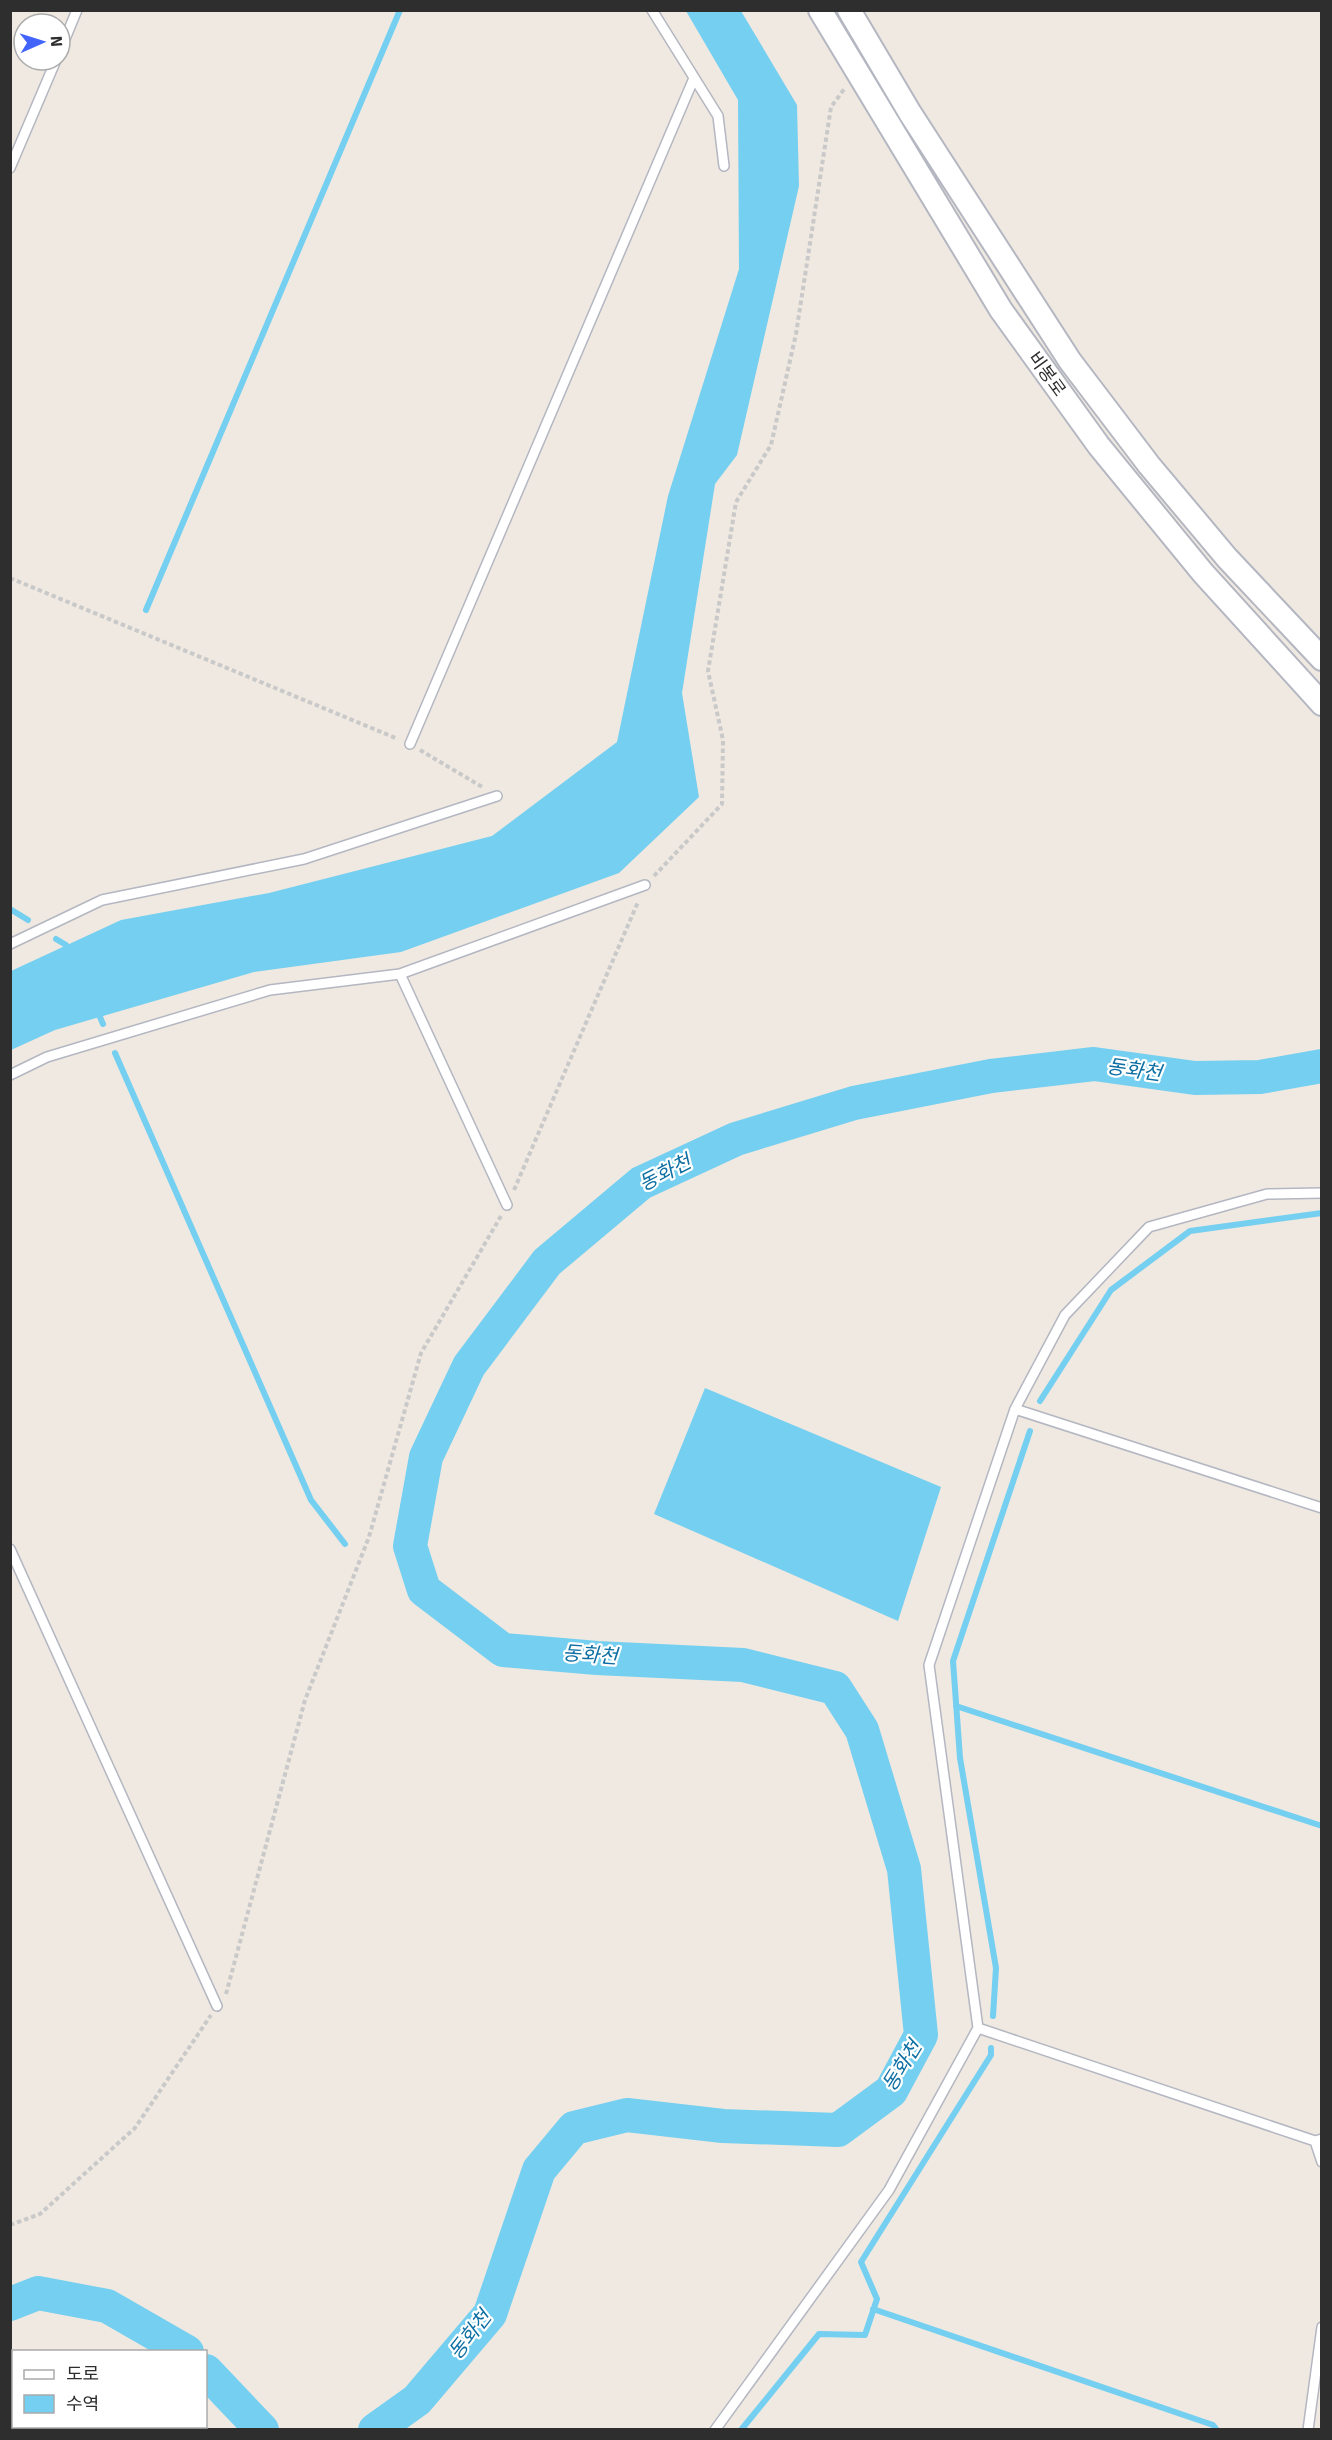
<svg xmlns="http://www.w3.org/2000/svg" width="1332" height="2440" viewBox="0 0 1332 2440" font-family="Signika,'Noto Sans KR',sans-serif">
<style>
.water{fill:#75cff0}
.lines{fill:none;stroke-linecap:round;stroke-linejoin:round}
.stream{stroke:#75cff0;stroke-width:6}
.river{stroke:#75cff0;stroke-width:34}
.service-casing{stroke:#b4b7c1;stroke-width:12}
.tertiary-casing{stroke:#b4b7c1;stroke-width:26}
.path{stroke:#c9c9c9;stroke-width:4;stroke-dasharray:4.5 3;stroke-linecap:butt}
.service{stroke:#fff;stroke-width:9}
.tertiary{stroke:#fff;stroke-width:22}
.labels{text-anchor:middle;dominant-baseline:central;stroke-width:4.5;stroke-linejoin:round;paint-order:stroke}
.street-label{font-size:18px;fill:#2e2e2e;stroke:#fff}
.water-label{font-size:20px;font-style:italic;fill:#0d6fa3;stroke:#fff}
</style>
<rect width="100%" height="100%" fill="#efe9e1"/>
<path class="water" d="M686 11H741L797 105 799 186 737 455 715 484 682 693 699 797 619 873 401 952 254 972 55 1030 11 1050V971L121 920 269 893 492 836 617 742 668 496 739 269 738 100Z
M705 1388 941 1487 898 1621 654 1514Z"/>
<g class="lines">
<path class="stream" d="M146 610 400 10
M10 909 28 920
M56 939 66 945
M100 1017 103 1024
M115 1053 311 1500 345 1544
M1040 1401 1111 1290 1190 1231 1322 1213
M956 1706 1322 1826
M993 2016 996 1968 960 1758 953 1661 1030 1431
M873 2309 1213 2425 1217 2430
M206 2391 211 2376
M192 2430 193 2426
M741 2430 819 2334 865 2335 877 2299 861 2262 991 2055V2048"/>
<path class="river" d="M10 2304 38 2293 107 2306 187 2352
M206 2371 262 2430
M375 2430 417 2400 490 2314 539 2170 574 2128 627 2115 723 2126 838 2130 891 2091 921 2035 904 1869 862 1730 835 1688 743 1665 597 1658 503 1650 424 1590 410 1546 426 1457 469 1366 547 1262 641 1183 736 1139 854 1103 991 1076 1094 1064 1195 1078 1260 1077 1322 1066"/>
<g class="service-casing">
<path id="service" d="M652 10 718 116 724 166
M60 51 77 10
M10 168 56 60
M410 744 694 78
M10 944 102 900 304 859 497 796
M400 974 507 1205
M10 1075 47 1057 270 990 400 974 645 885
M1015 1409 1322 1508
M10 1549 217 2006
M978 2028 1315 2141 1322 2139
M1315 2141 1322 2162
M715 2430 889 2190 978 2028 929 1665 1015 1409 1065 1315 1149 1227 1267 1194 1322 1193
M1308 2430 1322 2327"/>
</g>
<g class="tertiary-casing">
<path id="tertiary" d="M820 10 1001 310 1099 446 1203 573 1322 704
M849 10 910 113 1070 361 1149 465 1227 558 1322 659"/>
</g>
<path class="path" d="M10 578 398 739
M420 750 484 788
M654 876 722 804 723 740 708 671 736 502 771 445 796 334 831 107 845 88
M514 1190 638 902
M226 1994 305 1700 369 1537 421 1353 501 1216
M10 2225 40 2214 135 2128 211 2015"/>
<use href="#service" class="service"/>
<use href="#tertiary" class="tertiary"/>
</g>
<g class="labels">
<g class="street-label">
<text transform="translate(1047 374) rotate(54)">비봉로</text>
</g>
<g class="water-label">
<text transform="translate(1134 1070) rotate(8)">동화천</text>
<text transform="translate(665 1173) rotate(-27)">동화천</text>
<text transform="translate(590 1655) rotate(4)">동화천</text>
<text transform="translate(902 2066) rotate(-58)">동화천</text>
<text transform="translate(470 2335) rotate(-52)">동화천</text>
</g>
</g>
<rect width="1332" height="2440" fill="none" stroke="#2e2e2e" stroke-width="24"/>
<rect x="12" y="2350" width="195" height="78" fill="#ffffff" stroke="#ababab" stroke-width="1.5"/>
<rect x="24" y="2370" width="30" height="9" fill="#ffffff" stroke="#ababab" stroke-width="1.5"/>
<text x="66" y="2380" font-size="18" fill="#2e2e2e">도로</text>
<rect x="24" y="2395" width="30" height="18" fill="#75cff0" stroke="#ababab" stroke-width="1.5"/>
<text x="66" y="2410" font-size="18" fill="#2e2e2e">수역</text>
<g transform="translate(42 42) rotate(87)"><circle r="28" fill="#ffffff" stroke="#ababab" stroke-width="1.5"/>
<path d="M0-4.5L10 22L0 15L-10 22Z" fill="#4264fb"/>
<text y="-9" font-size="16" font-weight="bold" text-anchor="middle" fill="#2e2e2e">N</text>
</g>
</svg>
